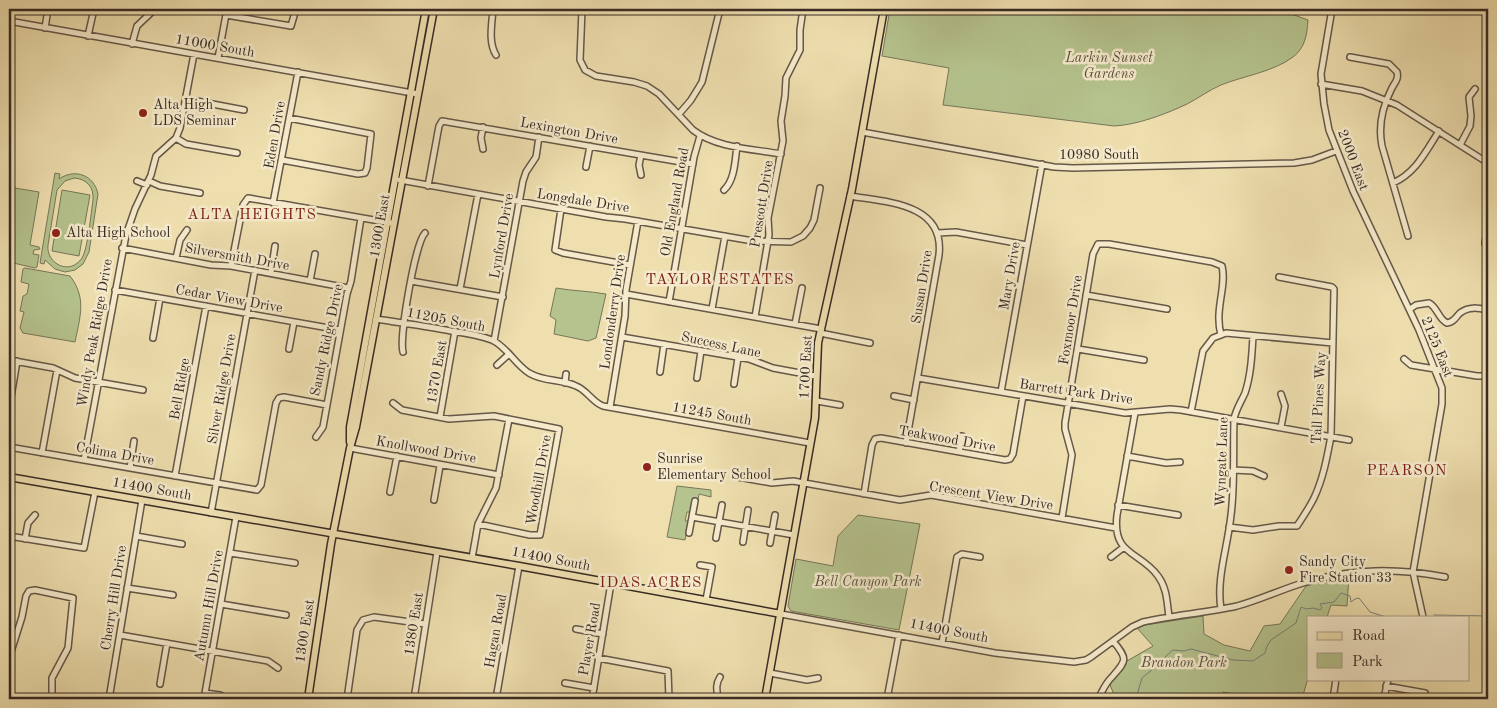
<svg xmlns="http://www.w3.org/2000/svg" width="1497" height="708" viewBox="0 0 1497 708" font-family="'Old Standard TT',serif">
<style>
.green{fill:#b5c38e;stroke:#76775a;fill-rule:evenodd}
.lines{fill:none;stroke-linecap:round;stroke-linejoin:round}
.stream{stroke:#74817a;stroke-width:1}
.minor-casing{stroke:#655848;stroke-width:8}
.major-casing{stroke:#372b25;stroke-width:9}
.minor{stroke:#f5eacb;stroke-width:5}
.major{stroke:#efdfaf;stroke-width:6}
.poi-dot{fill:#8f2418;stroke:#f5eacb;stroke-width:2}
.labels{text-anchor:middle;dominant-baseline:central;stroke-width:5;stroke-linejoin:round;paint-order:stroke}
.street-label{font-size:14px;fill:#372b25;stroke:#f5eacb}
.park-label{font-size:14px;font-style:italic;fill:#56513f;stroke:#f5eacb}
.poi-label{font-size:14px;fill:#372b25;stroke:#f5eacb;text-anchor:start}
.neighbourhood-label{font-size:15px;letter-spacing:1px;fill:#7a1f14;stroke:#f5eacb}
</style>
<rect width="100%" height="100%" fill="#efdfaf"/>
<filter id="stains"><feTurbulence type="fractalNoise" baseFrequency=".004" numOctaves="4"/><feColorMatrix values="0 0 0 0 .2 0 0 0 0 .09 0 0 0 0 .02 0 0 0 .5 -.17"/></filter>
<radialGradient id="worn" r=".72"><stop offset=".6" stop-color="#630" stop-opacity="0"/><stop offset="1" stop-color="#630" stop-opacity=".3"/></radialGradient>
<path class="green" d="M890 9H1278L1308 20C1307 35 1305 48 1293 57 1273 72 1243 76 1221 85 1209 90 1199 98 1187 104 1166 114 1137 125 1114 126L943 105 949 68 882 56Z
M55 173 60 174 59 179C75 168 94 175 98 194L89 252 83 264 75 270 65 272 55 269 45 260 44 264 40 263ZM74 178C87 179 94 187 93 200 91 213 88 248 82 258 70 276 46 264 48 245L57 190 65 181Z
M9 187 39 192 30 245 39 247 40 249 34 250 33 254 39 255 37 267 35 268 9 262Z
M62 190 90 195 79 256 52 251Z
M25 268 70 276C87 298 80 317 75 342L23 333 20 328 24 312 20 311 23 296 27 294 29 284 21 282 23 269Z
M556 288C573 291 589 291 606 294L596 338 588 341 554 334 556 320 550 316Z
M677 486 711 490V497L699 494 698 500 693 499 691 512H687L685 521H689L685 540 667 537Z
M858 515 920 524 899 630 791 611 788 606 796 559 833 566 838 536Z
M1349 575 1347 606 1331 605 1327 617H1308V678L1302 699H1262L1223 692 1222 699H1116L1110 685C1115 676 1124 672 1127 661L1153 646 1137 628 1145 625 1203 616 1204 634 1224 645 1250 651 1264 626 1280 624 1306 586Z"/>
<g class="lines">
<path class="stream" d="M1434 615 1488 616
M1387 617H1389
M1135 699 1137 695 1142 678 1164 660 1166 656 1173 650 1184 651 1191 649 1233 660 1253 661 1265 653 1267 646 1271 640 1296 623 1301 607 1306 609 1313 608 1320 610 1322 608 1320 604 1334 602 1341 593 1350 596 1351 602 1355 599 1359 598 1370 612 1386 617"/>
<g class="minor-casing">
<path id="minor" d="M493 9C492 24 488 42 496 55
M582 9 580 60 585 70 596 76 634 82 647 86 659 94 693 130C716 148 753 149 781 154
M1332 9 1321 74 1324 104 1329 130 1353 191 1419 330 1442 388V404L1413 572 1423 617
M226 15 291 26 296 9
M9 21 418 94
M45 28 48 9
M88 36 94 9
M132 44 137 26 155 9
M1350 57 1389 64 1397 72C1399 80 1394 83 1391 90 1382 108 1378 126 1382 146L1408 236
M218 58 227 9
M1321 84 1362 91 1397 105 1488 163
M186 99 244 110
M679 114 691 100 702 82 720 9
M483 127 481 138 483 149
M862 132 1054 167 1073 168 1294 163 1312 160 1336 151
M176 138 186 144 237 153
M1460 145 1470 126 1471 116 1469 97 1475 89
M641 155 639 165 641 175
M282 160 358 174 365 173 367 168 371 134 289 118
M586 167 590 146
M400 180 606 217 625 219 753 241 791 242 803 236 810 228 814 220 820 188
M137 181 147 185
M149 181 160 186 200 193
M1393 183C1416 173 1426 151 1439 131
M428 186 439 126 442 121 693 164
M724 190C735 180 735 160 737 146
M850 196C886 202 945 203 939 255L906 443
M273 203 298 72
M561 209 555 250 563 253 630 265
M938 233 956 232 1027 245
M1485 243 1488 224
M122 248 211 265 231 266 348 288
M176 258 180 240 187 230
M231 266 243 205 248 198 391 223
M271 273 275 246
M310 281 315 254
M411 281 503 297
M460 289 478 194
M115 290 340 330
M626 294 821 329
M1086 295 1167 309
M669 302 694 157 700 136
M712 309 725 236
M1410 309 1416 305 1429 303C1438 308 1438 319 1447 323 1454 322 1455 318 1460 313 1469 306 1478 308 1488 310
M755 317 769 235 768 218 783 141 781 121 785 96 786 78 800 50V30L803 9
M376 319C401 323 426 326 451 331 465 333 479 335 492 340 507 347 515 364 529 373 544 382 561 379 576 386 587 390 592 402 603 406L810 443
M795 324 802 288
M820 333 870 343
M622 337 749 359 773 368 816 376
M153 338 160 298
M494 341 523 181 526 172 536 157 539 137
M289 349 294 322
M1078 349 1144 360
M403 352C399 338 415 243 425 233
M1404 359 1411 365 1477 376H1483L1487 372
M9 360 53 368 75 378 143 390
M497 365 509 354
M660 372 664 344
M697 378 701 351
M918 378 1125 413 1170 409 1181 410 1349 440
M565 383 566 374
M734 384 738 358
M1001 392 1042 164
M894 396 914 400
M817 401 840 405
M393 403 402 410 449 419 494 416 559 429 540 535H530L478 524
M610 407 625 316 626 290 638 221
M9 409 17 361
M1191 412 1203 351 1213 338 1226 333 1333 343
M1135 413 1117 515C1112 556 1140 551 1158 576 1167 588 1167 602 1169 617
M440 417 455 331
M1281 427 1285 406 1281 394
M316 437 323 427 347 294 351 281 361 218
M9 447 257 490 261 485 276 403 279 398 284 397 327 405
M350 448 499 475
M959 452 962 436
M42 453 57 370
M1127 456 1166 463 1180 462
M84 460 126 235 135 209 151 175 156 156 176 138 180 128 194 54
M130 468 134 441
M1233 470 1253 471 1264 476
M175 476 206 306
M738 477 772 483 793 481 900 500 931 495 1116 528
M390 492 397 456
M864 494 872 445 875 439 881 438 1005 460 1010 459 1013 454 1023 396
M434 500 440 466
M1118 505 1178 515
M211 513 255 270
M692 517 794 535
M1062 518 1072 455 1065 429V423L1093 254 1098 244H1109L1212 262 1222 266C1227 287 1214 309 1221 335
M1229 527 1253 530 1279 526H1297C1303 517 1309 508 1314 498 1323 479 1327 458 1331 436L1334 289 1332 287 1279 277
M689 533 695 501
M9 536 84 548 95 492
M136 536 182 544
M716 538 722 505
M25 539 28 523 35 515
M743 542 748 510
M770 543 775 515
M230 553 295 563
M1111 557 1124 547
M472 558 478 524 496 488 509 419
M700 565 712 567 706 600
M127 588 173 595
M221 604 286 615
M1221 609C1216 578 1228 546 1231 515 1235 484 1233 451 1234 419 1236 409 1241 402 1245 393 1251 375 1252 354 1253 336
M781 614 995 653 1074 662 1086 660 1091 657 1132 627 1143 622C1174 615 1206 613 1237 606 1260 600 1282 589 1306 582 1353 568 1397 568 1445 577
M576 629 603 634
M120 635 268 661 278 668
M942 643 957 557 962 554 980 557
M9 658 22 617 26 596 29 591 35 590 73 598 68 648 52 678V692L54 699
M598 658 668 671 669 699
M770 673 807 680 818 678
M565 683 594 688
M160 684 167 643
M1386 686 1425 693
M205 693 220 695 227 699
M109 699 142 500
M204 699 236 517
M347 699 357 630 363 620 374 617 425 624
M414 699 437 552
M496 699 519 566
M592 699 611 583
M718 699C717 691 715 685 720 677
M887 699 899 635
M1098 699C1102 692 1105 684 1111 678 1126 661 1129 660 1113 641
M1333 699 1336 679
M1384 699 1388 679"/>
</g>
<g class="major-casing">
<path id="major" d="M350 442V427L426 9
M9 477 519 566 781 614
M308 699 331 544 350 448 356 427 434 9
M765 699 815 418 818 343 852 189 884 9"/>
</g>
<use href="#minor" class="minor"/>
<use href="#major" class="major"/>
</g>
<g class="poi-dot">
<circle cx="143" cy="113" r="5"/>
<circle cx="56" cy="233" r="5"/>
<circle cx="647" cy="467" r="5"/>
<circle cx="1289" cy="570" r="5"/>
</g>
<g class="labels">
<g class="street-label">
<text transform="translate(215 46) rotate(10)">11000 South</text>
<text transform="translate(569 131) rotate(10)">Lexington Drive</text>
<text transform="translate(275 135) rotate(-80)">Eden Drive</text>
<text x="1099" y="155">10980 South</text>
<text transform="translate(1353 160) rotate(69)">2000 East</text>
<text transform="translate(583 201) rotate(9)">Longdale Drive</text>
<text transform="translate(675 202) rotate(-80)">Old England Road</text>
<text transform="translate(762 204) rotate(-81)">Prescott Drive</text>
<text transform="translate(380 226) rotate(-80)">1300 East</text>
<text transform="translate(502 236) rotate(-80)">Lynford Drive</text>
<text transform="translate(237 257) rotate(10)">Silversmith Drive</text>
<text transform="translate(1010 276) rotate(-80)">Mary Drive</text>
<text transform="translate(922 287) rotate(-81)">Susan Drive</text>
<text transform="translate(229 299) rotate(10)">Cedar View Drive</text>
<text transform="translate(613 312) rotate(-82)">Londonderry Drive</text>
<text transform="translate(446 320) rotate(11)">11205 South</text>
<text transform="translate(1071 320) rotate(-81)">Foxmoor Drive</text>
<text transform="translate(95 333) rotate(-80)">Windy Peak Ridge Drive</text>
<text transform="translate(327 340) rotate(-78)">Sandy Ridge Drive</text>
<text transform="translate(721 345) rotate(12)">Success Lane</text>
<text transform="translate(1437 347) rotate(68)">2125 East</text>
<text transform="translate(806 367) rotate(-87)">1700 East</text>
<text transform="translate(437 372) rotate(-80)">1370 East</text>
<text transform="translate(180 389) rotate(-80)">Bell Ridge</text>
<text transform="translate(222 389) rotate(-80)">Silver Ridge Drive</text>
<text transform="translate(1076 392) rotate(8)">Barrett Park Drive</text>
<text transform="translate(1319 398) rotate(-87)">Tall Pines Way</text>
<text transform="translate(712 414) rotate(10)">11245 South</text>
<text transform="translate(947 439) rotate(10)">Teakwood Drive</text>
<text transform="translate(426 450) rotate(10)">Knollwood Drive</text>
<text transform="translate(115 454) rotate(10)">Colima Drive</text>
<text transform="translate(1222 462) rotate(-88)">Wyngate Lane</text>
<text transform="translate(539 480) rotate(-80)">Woodhill Drive</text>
<text transform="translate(152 489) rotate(10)">11400 South</text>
<text transform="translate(991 496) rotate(9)">Crescent View Drive</text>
<text transform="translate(551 559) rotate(11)">11400 South</text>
<text transform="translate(114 598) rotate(-81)">Cherry Hill Drive</text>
<text transform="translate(209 606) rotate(-80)">Autumn Hill Drive</text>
<text transform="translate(414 624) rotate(-81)">1380 East</text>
<text transform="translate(305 631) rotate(-81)">1300 East</text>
<text transform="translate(496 631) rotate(-80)">Hagan Road</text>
<text transform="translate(949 631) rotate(11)">11400 South</text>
<text transform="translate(590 639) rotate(-80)">Player Road</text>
</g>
<g class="park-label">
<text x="1109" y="58">Larkin Sunset<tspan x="1109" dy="16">Gardens</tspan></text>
<text x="868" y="582">Bell Canyon Park</text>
<text x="1184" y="663">Brandon Park</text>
</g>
<g class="poi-label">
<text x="153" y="105">Alta High<tspan x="153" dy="16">LDS Seminar</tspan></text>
<text x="66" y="233">Alta High School</text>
<text x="657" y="459">Sunrise<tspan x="657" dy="16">Elementary School</tspan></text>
<text x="1299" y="562">Sandy City<tspan x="1299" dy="16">Fire Station 33</tspan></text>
</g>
<g class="neighbourhood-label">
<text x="252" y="215">ALTA HEIGHTS</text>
<text x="720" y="280">TAYLOR ESTATES</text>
<text x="1407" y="471">PEARSON</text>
<text x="651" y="583">IDAS ACRES</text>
</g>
</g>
<rect width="1497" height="708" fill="none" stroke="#efdfaf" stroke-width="30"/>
<rect x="10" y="10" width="1477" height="688" fill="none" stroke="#372b25" stroke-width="2.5"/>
<rect x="15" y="15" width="1467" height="678" fill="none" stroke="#372b25"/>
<rect x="1307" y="616" width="162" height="65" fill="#f5eacb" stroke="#a99e89"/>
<rect x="1317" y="632" width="25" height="8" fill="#efdfaf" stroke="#a99e89"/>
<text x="1352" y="640" font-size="15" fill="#372b25">Road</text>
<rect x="1317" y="653" width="25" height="15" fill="#b5c38e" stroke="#a99e89"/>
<text x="1352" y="666" font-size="15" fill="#372b25">Park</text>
<rect width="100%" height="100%" filter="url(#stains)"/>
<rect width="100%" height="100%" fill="url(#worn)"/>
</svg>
